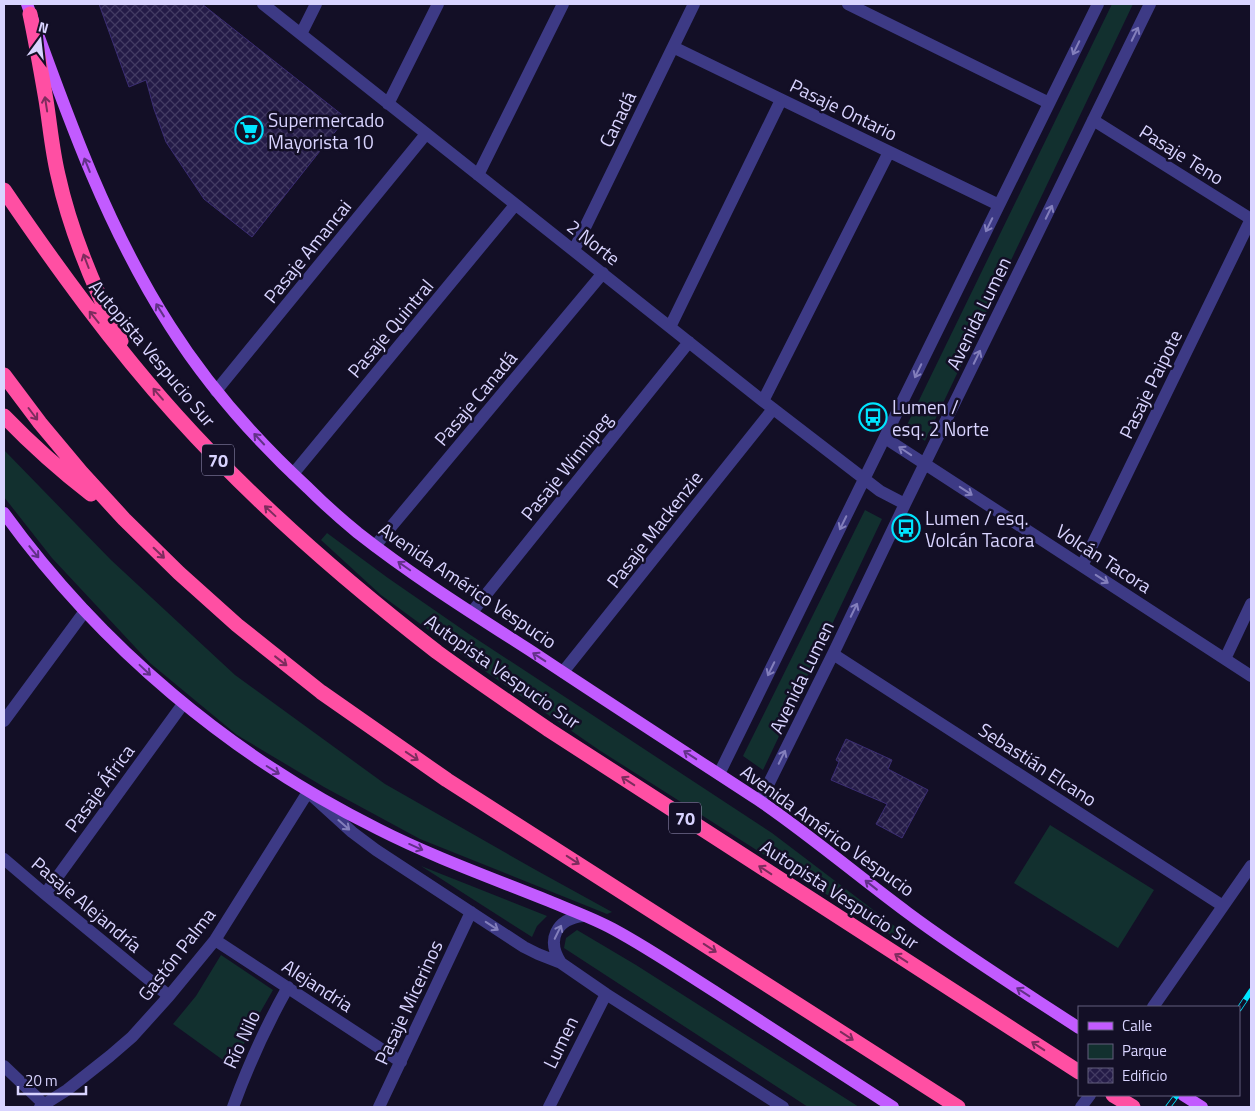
<svg xmlns="http://www.w3.org/2000/svg" width="1255" height="1111" viewBox="0 0 1255 1111" font-family="'Titillium Web',sans-serif">
<style>
.green{fill:#12302f}
.building{fill:url(#building-cross-hatch);stroke:#3b2d73}
.lines{fill:none;stroke-linecap:round;stroke-linejoin:round}
.minor{stroke:#3d3a85;stroke-width:12}
.major{stroke:#c25bff;stroke-width:12}
.highway{stroke:#ff4fa3;stroke-width:15}
.rail-casing{stroke:#00e5ff;stroke-width:5.5}
.rail{stroke:#130f26;stroke-width:4;stroke-dasharray:11;stroke-linecap:butt}
.oneway{stroke:#837fbc}
.oneway2{stroke:#7d2c5e}
.oneway3{stroke:#623188}
.labels{text-anchor:middle;dominant-baseline:central;stroke-width:5;stroke-linejoin:round;paint-order:stroke}
.shield{fill:#130f26;stroke:#9e99be;stroke-width:1}
.shield-label{font-size:18px;font-weight:bold;fill:#d9d4ff}
.street-label{font-size:19px;fill:#d9d4ff;stroke:#130f26}
.poi-label{font-size:19px;fill:#d9d4ff;stroke:#130f26;text-anchor:start}
</style>
<defs>
<pattern id="building-cross-hatch" width="8" height="8" patternUnits="userSpaceOnUse" patternTransform="scale(1.25)"><rect width="8" height="8" fill="#241b47"/><path d="M0 0l8 8M0 8l8-8" fill="none" stroke="#433b63"/></pattern>
</defs>
<rect width="100%" height="100%" fill="#130f26"/>
<path class="green" d="M1112 4H1133L925 441 906 427Z
M4 450 111 560 235 675 385 784 534 869 612 912 607 914 420 839 324 787 237 735 150 663 52 558 4 497Z
M865 510 882 519 763 770 743 756Z
M327 533 388 578 469 634 772 833 905 934 900 941 599 750 479 667 381 595 321 540Z
M1050 825 1154 890 1118 948 1014 883Z
M421 866 547 916 537 926 532 937Z
M577 930 636 965 859 1107H808L564 948 566 938Z
M221 955 273 990 249 1032 234 1068 173 1024 196 996Z"/>
<path class="building" d="M99 4H202L346 118 252 237 204 199 166 142 154 109 146 80 129 87Z
M846 739 892 760 888 769 928 790 902 838 876 824 887 804 831 780 839 762 836 760Z"/>
<g class="lines">
<path class="minor" d="M263 4 763 401 880 491 905 504
M848 4 1049 103
M301 34 316 4
M673 47 999 205
M388 104 438 4
M1093 120 1251 219
M478 175 563 4
M574 250 694 4
M670 327 781 100
M216 391 426 134
M763 401 889 152
M885 438 1251 676
M293 474 515 205
M375 546 603 273
M1082 566 1251 219
M472 612 689 342
M833 654 1223 906
M1225 659 1251 604
M563 672 773 409
M4 721 85 611
M719 774 1098 4
M760 801 833 654 905 504 1150 4
M4 859 45 894 169 996
M45 894 183 704
M215 940 401 1062
M561 963C546 940 556 919 583 916
M1153 1007 1251 866
M4 1066 47 1107
M40 1107 67 1090 110 1056 132 1037 169 996 215 940 308 792 352 832 376 850 524 947 538 954 561 963 606 994 783 1107
M233 1107C248 1066 266 1026 288 987
M379 1107 471 912
M549 1107 606 994
M1081 1107 1090 1095"/>
<path class="major" d="M27 4C67 115 106 226 170 326 208 386 256 440 308 488 324 504 341 519 358 533 414 577 475 615 534 653 609 703 685 752 760 801 811 836 858 876 908 913 963 954 1021 990 1079 1028
M4 513C101 647 231 756 378 829 433 857 492 878 549 901 570 910 593 918 613 929 650 949 685 973 720 995 778 1033 836 1070 893 1107
M1183 1095 1202 1107"/>
<path class="highway" d="M30 14C36 42 41 71 46 100 50 125 52 150 58 175 70 230 95 290 121 341
M4 190C57 268 112 344 176 415 255 503 344 580 437 652 474 679 511 704 549 730L1079 1072
M4 375 40 423 81 472 124 519 179 573 237 625 321 692 447 780 958 1107
M4 416C31 444 60 470 91 494
M1113 1095 1133 1107"/>
<g class="rail-casing">
<path id="rail" d="M1239 1009 1251 991
M1168 1107 1177 1095"/>
</g>
<use href="#rail" class="rail"/>
</g>
<defs><path id="oneway-shaft" d="M-6 0H5M1.5-3L5.5 0L1.5 3" fill="none" stroke-width="1.6" stroke-linecap="round" stroke-linejoin="round" transform="scale(1.25)"/></defs>
<g class="oneway">
<use href="#oneway-shaft" transform="translate(1135 34) rotate(-64)"/>
<use href="#oneway-shaft" transform="translate(1076 48) rotate(116)"/>
<use href="#oneway-shaft" transform="translate(1049 212) rotate(-64)"/>
<use href="#oneway-shaft" transform="translate(989 225) rotate(116)"/>
<use href="#oneway-shaft" transform="translate(977 357) rotate(-64)"/>
<use href="#oneway-shaft" transform="translate(918 371) rotate(116)"/>
<use href="#oneway-shaft" transform="translate(905 451) rotate(-146)"/>
<use href="#oneway-shaft" transform="translate(966 491) rotate(33)"/>
<use href="#oneway-shaft" transform="translate(843 523) rotate(116)"/>
<use href="#oneway-shaft" transform="translate(1102 579) rotate(33)"/>
<use href="#oneway-shaft" transform="translate(854 610) rotate(-64)"/>
<use href="#oneway-shaft" transform="translate(771 669) rotate(116)"/>
<use href="#oneway-shaft" transform="translate(782 757) rotate(-64)"/>
<use href="#oneway-shaft" transform="translate(344 825) rotate(41)"/>
<use href="#oneway-shaft" transform="translate(492 926) rotate(33)"/>
<use href="#oneway-shaft" transform="translate(558 932) rotate(-64)"/>
</g>
<g class="oneway2">
<use href="#oneway-shaft" transform="translate(46 104) rotate(-99)"/>
<use href="#oneway-shaft" transform="translate(86 261) rotate(-111)"/>
<use href="#oneway-shaft" transform="translate(94 317) rotate(-129)"/>
<use href="#oneway-shaft" transform="translate(158 394) rotate(-131)"/>
<use href="#oneway-shaft" transform="translate(33 414) rotate(53)"/>
<use href="#oneway-shaft" transform="translate(270 511) rotate(-137)"/>
<use href="#oneway-shaft" transform="translate(159 553) rotate(44)"/>
<use href="#oneway-shaft" transform="translate(281 661) rotate(38)"/>
<use href="#oneway-shaft" transform="translate(412 756) rotate(34)"/>
<use href="#oneway-shaft" transform="translate(628 781) rotate(-147)"/>
<use href="#oneway-shaft" transform="translate(573 860) rotate(33)"/>
<use href="#oneway-shaft" transform="translate(765 870) rotate(-147)"/>
<use href="#oneway-shaft" transform="translate(710 948) rotate(33)"/>
<use href="#oneway-shaft" transform="translate(901 958) rotate(-147)"/>
<use href="#oneway-shaft" transform="translate(847 1036) rotate(33)"/>
<use href="#oneway-shaft" transform="translate(1038 1046) rotate(-147)"/>
</g>
<g class="oneway3">
<use href="#oneway-shaft" transform="translate(87 165) rotate(-112)"/>
<use href="#oneway-shaft" transform="translate(160 310) rotate(-122)"/>
<use href="#oneway-shaft" transform="translate(259 439) rotate(-133)"/>
<use href="#oneway-shaft" transform="translate(34 552) rotate(51)"/>
<use href="#oneway-shaft" transform="translate(404 566) rotate(-145)"/>
<use href="#oneway-shaft" transform="translate(539 657) rotate(-147)"/>
<use href="#oneway-shaft" transform="translate(145 670) rotate(43)"/>
<use href="#oneway-shaft" transform="translate(690 755) rotate(-147)"/>
<use href="#oneway-shaft" transform="translate(273 770) rotate(32)"/>
<use href="#oneway-shaft" transform="translate(416 847) rotate(24)"/>
<use href="#oneway-shaft" transform="translate(871 885) rotate(-142)"/>
<use href="#oneway-shaft" transform="translate(1023 992) rotate(-147)"/>
</g>
<defs>
<g id="supermarket-ring" transform="scale(1.4375)"><circle r="9.5" fill="#130f26" stroke="#00e5ff" stroke-width="1.5"/><path d="M-6-5.5h2.5l.6 2H6L4.5 2H-2.5L-4.4-4H-6ZM-1.5 3.2a1.3 1.3 0 1 0 .1 0ZM3 3.2a1.3 1.3 0 1 0 .1 0Z" fill="#00e5ff"/></g>
<g id="bus-ring" transform="scale(1.4375)"><circle r="9.5" fill="#130f26" stroke="#00e5ff" stroke-width="1.5"/><path d="M-5-6H5V4H4V6H2V4H-2V6H-4V4H-5ZM-3.5-4V0h7V-4ZM-3.5 1.2v1.5H-2V1.2ZM2 1.2v1.5H3.5V1.2Z" fill="#00e5ff"/></g>
</defs>
<g fill-rule="evenodd">
<use href="#supermarket-ring" x="249" y="130"/>
<use href="#bus-ring" x="873" y="417"/>
<use href="#bus-ring" x="906" y="528"/>
</g>
<g class="labels">
<g class="shield">
<rect x="202" y="444.5" width="32" height="31" rx="4"/>
<rect x="669" y="802.5" width="32" height="31" rx="4"/>
</g>
<g class="shield-label">
<text x="218" y="460">70</text>
<text x="685" y="818">70</text>
</g>
<g class="street-label">
<text transform="translate(844 109) rotate(26)">Pasaje Ontario</text>
<text transform="translate(617 119) rotate(-64)">Canadá</text>
<text transform="translate(1182 154) rotate(32)">Pasaje Teno</text>
<text transform="translate(594 242) rotate(38)">2 Norte</text>
<text transform="translate(307 251) rotate(-51)">Pasaje Amancai</text>
<text transform="translate(978 313) rotate(-64)">Avenida Lumen</text>
<text transform="translate(390 328) rotate(-50)">Pasaje Quintral</text>
<text transform="translate(153 353) rotate(50)">Autopista Vespucio Sur</text>
<text transform="translate(1150 384) rotate(-64)">Pasaje Paipote</text>
<text transform="translate(475 398) rotate(-50)">Pasaje Canadá</text>
<text transform="translate(566 466) rotate(-51)">Pasaje Winnipeg</text>
<text transform="translate(654 529) rotate(-52)">Pasaje Mackenzie</text>
<text transform="translate(1104 558) rotate(33)">Volcán Tacora</text>
<text transform="translate(468 585) rotate(34)">Avenida Américo Vespucio</text>
<text transform="translate(503 671) rotate(35)">Autopista Vespucio Sur</text>
<text transform="translate(801 677) rotate(-64)">Avenida Lumen</text>
<text transform="translate(1038 764) rotate(33)">Sebastián Elcano</text>
<text transform="translate(99 788) rotate(-54)">Pasaje África</text>
<text transform="translate(828 830) rotate(36)">Avenida Américo Vespucio</text>
<text transform="translate(840 894) rotate(33)">Autopista Vespucio Sur</text>
<text transform="translate(87 904) rotate(40)">Pasaje Alejandría</text>
<text transform="translate(176 954) rotate(-52)">Gastón Palma</text>
<text transform="translate(318 985) rotate(33)">Alejandria</text>
<text transform="translate(408 1002) rotate(-65)">Pasaje Micerinos</text>
<text transform="translate(241 1039) rotate(-65)">Río Nilo</text>
<text transform="translate(560 1042) rotate(-64)">Lumen</text>
</g>
<g class="poi-label">
<text x="268" y="119">Supermercado<tspan x="268" dy="22">Mayorista 10</tspan></text>
<text x="892" y="406">Lumen /<tspan x="892" dy="22">esq. 2 Norte</tspan></text>
<text x="925" y="517">Lumen / esq.<tspan x="925" dy="22">Volcán Tacora</tspan></text>
</g>
</g>
<rect width="1255" height="1111" fill="none" stroke="#d9d4ff" stroke-width="10"/>
<rect x="1078" y="1006" width="162" height="90" fill="#130f26" stroke="#625e7d"/>
<rect x="1088" y="1022" width="25" height="8" fill="#c25bff" stroke="#625e7d"/>
<text x="1122" y="1031" font-size="15" fill="#d9d4ff">Calle</text>
<rect x="1088" y="1044" width="25" height="15" fill="#12302f" stroke="#625e7d"/>
<text x="1122" y="1056" font-size="15" fill="#d9d4ff">Parque</text>
<rect x="1088" y="1068" width="25" height="15" fill="url(#building-cross-hatch)" stroke="#625e7d"/>
<text x="1122" y="1081" font-size="15" fill="#d9d4ff">Edificio</text>
<g transform="translate(40 40) rotate(15)" stroke="#130f26" stroke-width="4" paint-order="stroke">
<path d="M0-4L9 19L0 12L-9 19Z" fill="#d9d4ff"/>
<text y="-8" font-size="14" font-weight="bold" text-anchor="middle" fill="#d9d4ff">N</text>
</g>
<path d="M18 1086v8h68v-8" fill="none" stroke="#d9d4ff" stroke-width="2.5"/>
<text x="25" y="1086" font-size="15" fill="#d9d4ff" stroke="#130f26" stroke-width="4" paint-order="stroke">20 m</text>
</svg>
